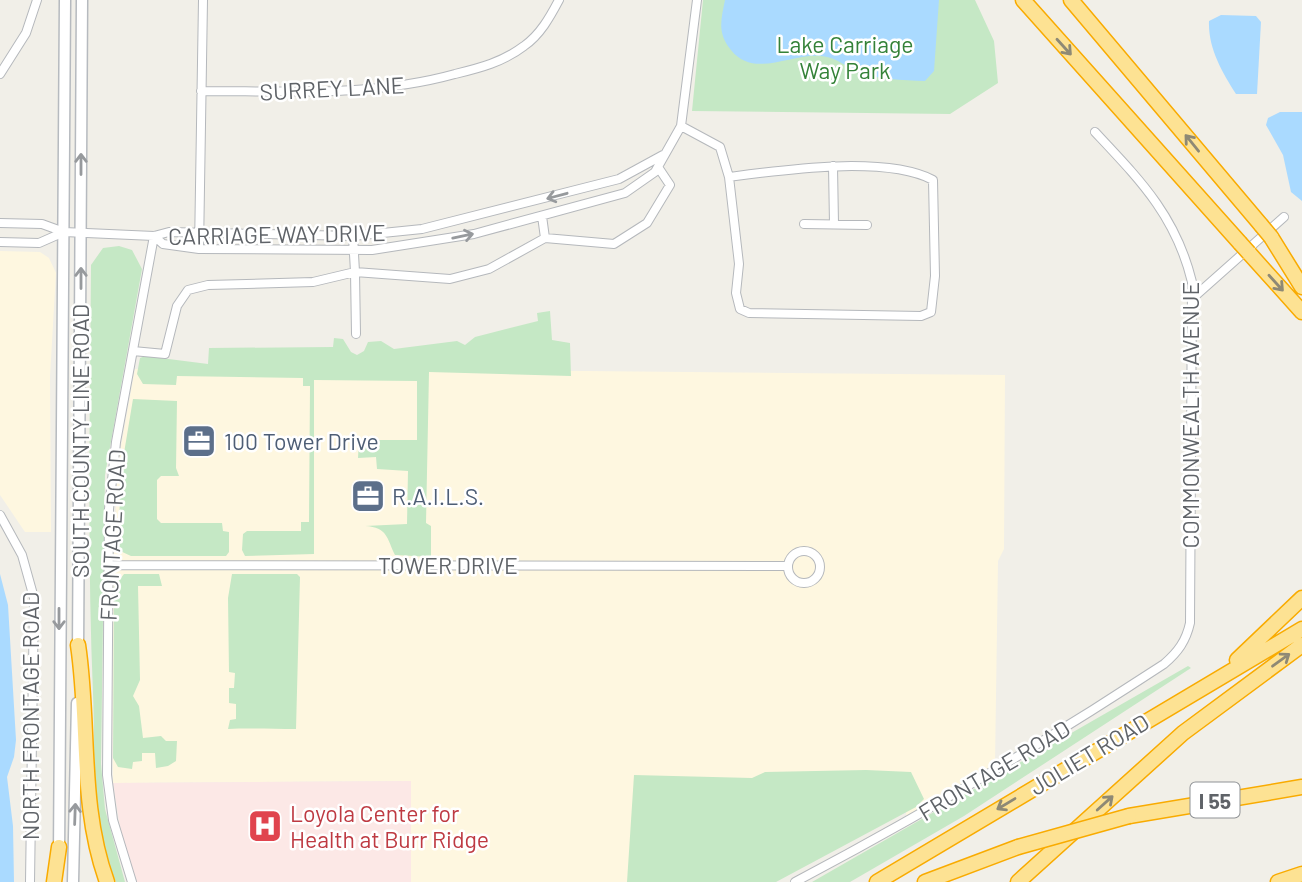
<svg xmlns="http://www.w3.org/2000/svg" width="1302" height="882" viewBox="0 0 1302 882" font-family="Barlow,sans-serif">
<style>
.commercial{fill:#fef7e0}
.medical{fill:#fce8e6}
.green{fill:#c5e8c5}
.water{fill:#aadaff}
.lines{fill:none;stroke-linecap:round;stroke-linejoin:round}
.street-casing{stroke:#b5b8bc;stroke-width:10}
.secondary-casing{stroke:#b6babf;stroke-width:13}
.highway-casing{stroke:#f9ab00;stroke-width:17}
.street{stroke:#fff;stroke-width:8}
.secondary{stroke:#fff;stroke-width:10}
.highway{stroke:#fde293;stroke-width:14}
.highway-bridge-casing{stroke:#f9ab00;stroke-width:17;stroke-linecap:butt}
.highway-bridge{stroke:#fde293;stroke-width:14}
.oneway{stroke:#8e8975}
.oneway2{stroke:#979a9d}
.labels{text-anchor:middle;dominant-baseline:central;stroke-width:5;stroke-linejoin:round;paint-order:stroke}
.shield{fill:#fff;stroke:#8f9295;stroke-width:2}
.shield-label{font-size:21px;font-weight:bold;fill:#5f6368}
.park-label{font-size:23px;fill:#348238;stroke:#fff}
.street-label{font-size:23px;fill:#5f6368;stroke:#fff}
.service-label{font-size:23px;fill:#4e5e75;stroke:#fff;text-anchor:start}
.health-label{font-size:23px;fill:#be3a42;stroke:#fff;text-anchor:start}
</style>
<rect width="100%" height="100%" fill="#f1efe8"/>
<path class="commercial" d="M0 251 40 252 49 258 56 273 50 376 51 532H25L0 495Z
M175 367 1005 375 1004 549 998 561 995 765 906 817 908 779 636 882H411V781L113 783 112 587 118 463 135 369Z"/>
<path class="medical" d="M411 781V882H137L122 839 113 783Z"/>
<path class="green" d="M703 0H975L994 41 998 83 950 114 692 111Z
M119 246 132 250 142 269 105 475 101 764 105 809 125 882H116C89 815 96 764 93 694 87 551 90 408 91 265L103 248Z
M550 311 552 340 570 343 571 376 429 372 426 523 431 526V557L395 555C387 539 388 527 365 526L407 524 408 471 377 469 376 457 358 458 359 440H417V381L314 380V554L245 556 242 550 243 534 247 531H301V522H309L310 386H303V378L177 376 176 385 143 384 137 374 140 358 145 356 208 364 209 348 333 347 334 338 343 339 351 352 357 355 364 351 368 342 381 341 394 349 457 341 465 345 475 337 538 321 537 313Z
M133 399 177 401 176 468 179 476H161L157 480V519L161 523H222L223 531 229 532V552L226 556H131L118 550 121 471Z
M124 574H159L162 586H138L140 680 133 696 139 706 143 738 161 736 166 741H177L176 761 168 766 156 768 155 753H142V761L133 762 132 769 118 767 113 758 114 587Z
M232 574H297L300 577 296 729C273 729 249 728 228 729L230 720 236 719V704L229 703V688H234L235 673 229 672 228 598Z
M1188 666 1191 668 964 816 850 882H812Z
M866 770 911 772 924 799 916 807 776 882H627L634 775 752 778 765 772Z"/>
<path class="water" d="M725 0H939L934 71 925 81C903 80 876 80 856 71 846 67 838 59 827 57 796 49 755 81 731 50 717 33 721 20 725 0Z
M1221 15 1256 16 1261 22 1257 94H1236C1222 72 1208 48 1209 21Z
M1280 112H1302V201L1291 192 1283 155 1266 125 1268 118Z
M0 574 8 605 16 740 14 757 7 777 13 826 14 882H0Z"/>
<g class="lines">
<g class="street-casing">
<path id="street" d="M0 74 26 33 37 0
M201 91C287 91 372 97 455 74 480 68 503 62 524 46 540 35 550 17 559 0
M681 126 720 147 729 177C781 170 885 155 933 180L935 276 931 312 921 316 749 313 740 309 736 293 739 264 729 177
M833 166 834 224
M0 223 42 224 64 232 154 236 169 232 353 236 422 229 619 179 663 155
M804 224 867 225
M154 236 163 244 199 249 372 250 474 234 625 193 655 172 681 126 697 0
M545 238 614 244 647 223 670 185 658 167
M0 242 39 243 64 232
M199 249 203 0
M1194 297 1284 217
M356 334 355 272 450 279 489 269 545 238 542 216
M133 351 165 354 177 306 188 290 208 285 313 282 355 272 353 236
M0 515 22 555 34 598 30 882
M788 567a16 16 0 1 1 32 0a16 16 0 1 1-32 0Z
M108 565 787 566
M132 882 113 820 107 775 109 509 116 442 154 236
M795 882C922 815 1044 743 1164 664 1178 652 1186 641 1190 623L1192 282C1176 216 1140 180 1095 132"/>
</g>
<g class="secondary-casing">
<path id="secondary" d="M78 652 82 0
M59 855 65 0
M73 882 77 703"/>
</g>
<g class="highway-casing">
<path id="highway" d="M1023 0 1240 243
M1071 0 1261 225
M1271 237 1302 287
M1249 253 1302 312
M78 645C90 725 79 805 107 882
M1237 660 1302 598
M1129 816 1302 787
M54 882 59 847
M877 882 1302 629
M925 882 1018 847
M1018 882 1183 733 1302 645
M1278 882 1302 874"/>
</g>
<use href="#street" class="street"/>
<use href="#secondary" class="secondary"/>
<use href="#highway" class="highway"/>
<g class="highway-bridge-casing">
<path id="highway-bridge" d="M1261 225 1271 237
M1240 243 1249 253
M1018 847 1129 816"/>
</g>
<use href="#highway-bridge" class="highway-bridge"/>
</g>
<defs><path id="oneway-shaft" d="M-6 0H5M1.5-3L5.5 0L1.5 3" fill="none" stroke-width="1.6" stroke-linecap="round" stroke-linejoin="round" transform="scale(1.75)"/></defs>
<g class="oneway">
<use href="#oneway-shaft" transform="translate(1064 47) rotate(48)"/>
<use href="#oneway-shaft" transform="translate(1192 143) rotate(-129)"/>
<use href="#oneway-shaft" transform="translate(1276 283) rotate(48)"/>
<use href="#oneway-shaft" transform="translate(1281 660) rotate(-36)"/>
<use href="#oneway-shaft" transform="translate(1105 803) rotate(-42)"/>
<use href="#oneway-shaft" transform="translate(1006 804) rotate(149)"/>
</g>
<g class="oneway2">
<use href="#oneway-shaft" transform="translate(81 164) rotate(-90)"/>
<use href="#oneway-shaft" transform="translate(557 196) rotate(165)"/>
<use href="#oneway-shaft" transform="translate(463 236) rotate(-12)"/>
<use href="#oneway-shaft" transform="translate(81 278) rotate(-90)"/>
<use href="#oneway-shaft" transform="translate(59 619) rotate(90)"/>
<use href="#oneway-shaft" transform="translate(75 814) rotate(-88)"/>
</g>
<defs>
<g id="office-square" transform="scale(1.75)"><rect x="-9" y="-9" width="18" height="18" rx="4" fill="#5c6f8a" stroke="#fff"/><path d="M-6-3h4V-5.5h4V-3h4V5H-6ZM-1-4.5V-3h2v-1.5ZM-6 0V1H6V0Z" fill="#fff"/></g>
<g id="hospital-square" transform="scale(1.75)"><rect x="-9" y="-9" width="18" height="18" rx="4" fill="#e0444e" stroke="#fff"/><path d="M-5-5h3v3.5h4V-5h3V5h-3V1.5h-4V5h-3Z" fill="#fff"/></g>
</defs>
<g fill-rule="evenodd">
<use href="#office-square" x="199" y="441"/>
<use href="#office-square" x="368" y="496"/>
<use href="#hospital-square" x="265" y="826"/>
</g>
<g class="labels">
<rect class="shield" x="1190.5" y="782.5" width="49" height="35" rx="5"/>
<g class="shield-label">
<text x="1215" y="800">I 55</text>
</g>
<g class="park-label">
<text x="845" y="44">Lake Carriage<tspan x="845" dy="26">Way Park</tspan></text>
</g>
<g class="street-label">
<text transform="translate(332 88) rotate(-3)">SURREY LANE</text>
<text transform="translate(277 234) rotate(-1)">CARRIAGE WAY DRIVE</text>
<text transform="translate(1190 415) rotate(-90)">COMMONWEALTH AVENUE</text>
<text transform="translate(80 441) rotate(-90)">SOUTH COUNTY LINE ROAD</text>
<text transform="translate(112 535) rotate(-87)">FRONTAGE ROAD</text>
<text x="448" y="565">TOWER DRIVE</text>
<text transform="translate(30 716) rotate(-90)">NORTH FRONTAGE ROAD</text>
<text transform="translate(1089 754) rotate(-31)">JOLIET ROAD</text>
<text transform="translate(994 770) rotate(-31)">FRONTAGE ROAD</text>
</g>
<g class="service-label">
<text x="224" y="441">100 Tower Drive</text>
<text x="392" y="496">R.A.I.L.S.</text>
</g>
<g class="health-label">
<text x="290" y="813">Loyola Center for<tspan x="290" dy="26">Health at Burr Ridge</tspan></text>
</g>
</g>
</svg>
